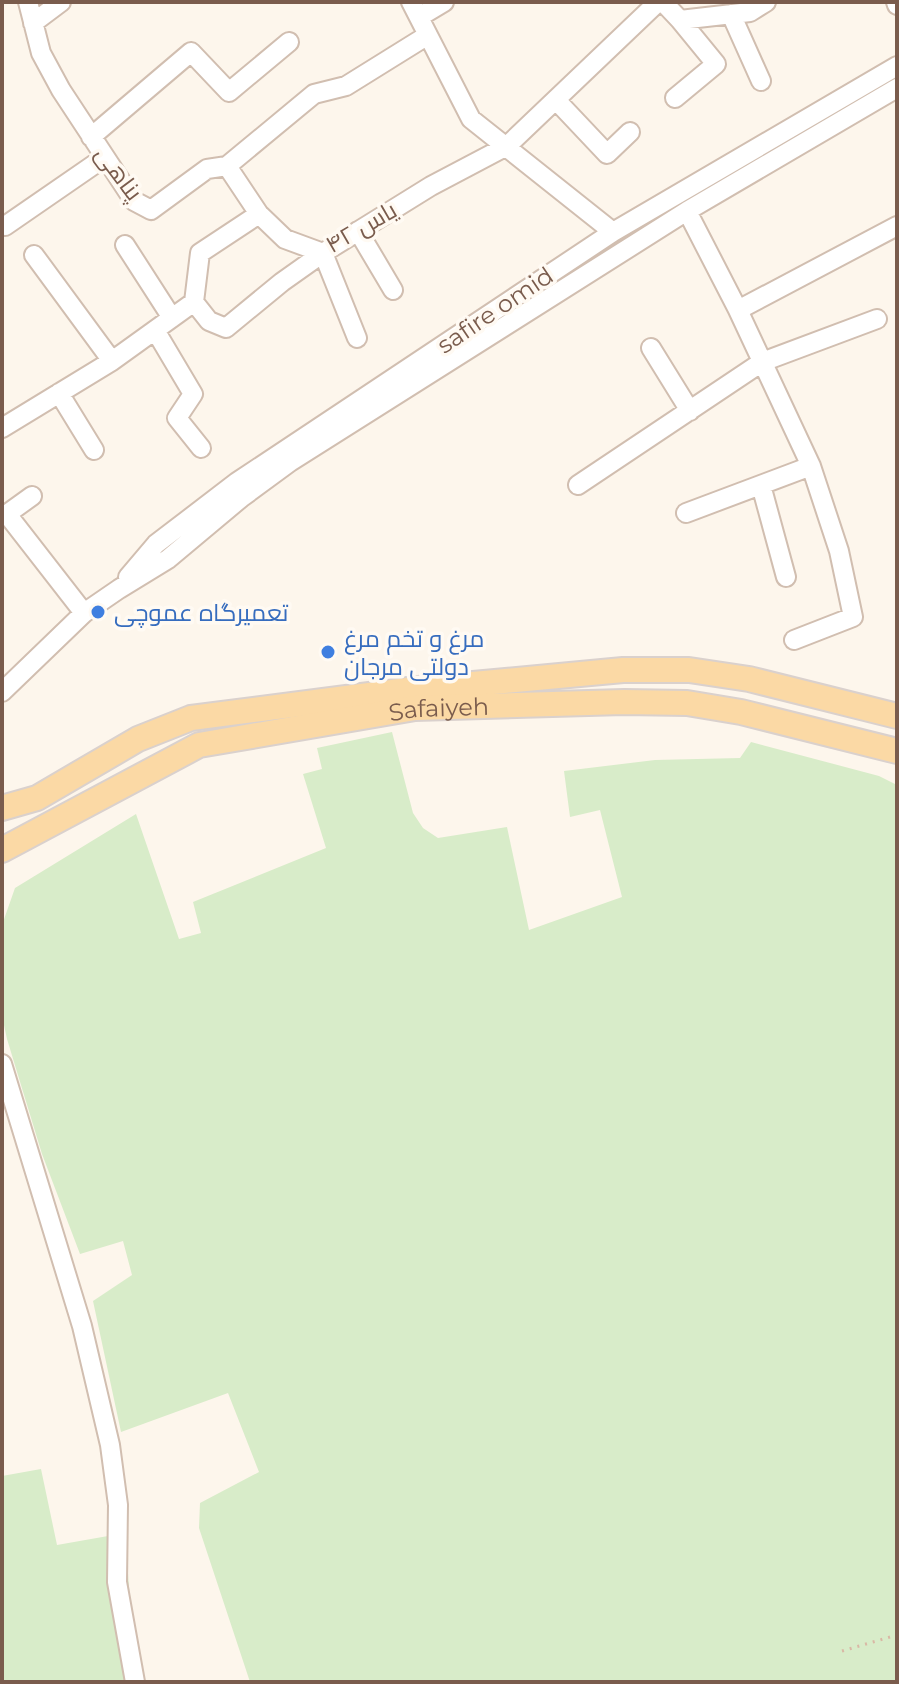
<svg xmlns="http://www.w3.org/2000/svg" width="899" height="1684" viewBox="0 0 899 1684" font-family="Montserrat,Cairo,sans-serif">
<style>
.green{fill:#d8ecc9}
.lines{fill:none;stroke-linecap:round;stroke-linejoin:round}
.minor-casing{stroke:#d1beb0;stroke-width:22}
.major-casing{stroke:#dad1cd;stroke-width:28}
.path{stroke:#d9b8a5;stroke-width:3;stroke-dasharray:2 6;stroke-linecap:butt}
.minor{stroke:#fff;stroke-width:18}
.major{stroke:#fbd9a5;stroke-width:24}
.shop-dot{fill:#3f7fe0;stroke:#fffaf3;stroke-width:3}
.labels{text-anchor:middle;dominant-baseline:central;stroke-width:7;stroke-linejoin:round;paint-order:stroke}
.street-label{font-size:24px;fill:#7a5c4d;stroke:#fffaf3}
.shop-label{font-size:24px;fill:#366cbe;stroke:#fffaf3;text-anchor:start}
</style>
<rect width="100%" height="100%" fill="#fdf6ec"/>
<path class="green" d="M392 732 413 813 423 828 438 838 507 827 529 930 622 897 600 810 570 817 564 771 655 760 740 758 751 742 879 776 897 785V1682H250L199 1528 200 1503 259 1472 228 1393 121 1432 93 1301 132 1275 123 1241 80 1254 42 1154 7 1039 2 1016V925L15 888 136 814 179 939 201 933 193 902 326 848 303 774 322 769 317 748Z
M41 1469 57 1545 125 1533 136 1682H2V1476Z"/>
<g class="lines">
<g class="minor-casing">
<path id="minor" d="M28 2 41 53 61 90 134 201 151 210 207 169 227 166 259 214
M411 2 471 119 613 232
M663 2 680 20 750 12 766 2
M896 2 897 5
M731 14 761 81
M419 17 444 2
M33 23 61 2
M675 98 716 64 680 20
M556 100 607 154 630 132
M91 137 191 52 229 92 289 42
M227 166 314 94 346 86 428 35
M687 211 738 310 811 466 839 551 853 617 794 640
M5 226 105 157
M358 231 393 290
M125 245 172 318
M34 255 112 361
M194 302 209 321 226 328 282 282 323 253 357 338
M738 310 897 226
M155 330 193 394 177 418 201 448
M651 348 690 411
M59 393 94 450
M2 428 112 361 194 302 200 253 259 214 285 239 323 253 431 186 507 146 658 2
M578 485 762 362 877 319
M761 485 786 577
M32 496 7 514 84 613
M686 513 811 466
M128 577 156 544 237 482 613 232 897 66
M2 692 84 613 119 589 168 559 241 498 290 462 687 211 897 88
M2 1064 82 1326 110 1445 118 1505 117 1582 135 1682"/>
</g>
<g class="major-casing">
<g id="major">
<path d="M2 808 37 798 138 739 191 718 408 690 623 670H689L749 679 897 716"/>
<path id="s1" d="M2 850 199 745 415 708 624 702 687 703 741 712 897 751"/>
</g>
</g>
<path class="path" d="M842 1651 897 1635"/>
<use href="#minor" class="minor"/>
<use href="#major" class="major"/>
</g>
<g class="shop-dot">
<circle cx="98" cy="612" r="8"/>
<circle cx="328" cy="652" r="8"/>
</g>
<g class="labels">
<g class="street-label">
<text transform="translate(119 173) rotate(53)">پناهی</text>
<text transform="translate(361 227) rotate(-30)">یاس ۴۲</text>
<text transform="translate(495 310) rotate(-34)">safire omid</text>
<text stroke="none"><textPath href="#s1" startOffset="466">Safaiyeh</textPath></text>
</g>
<g class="shop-label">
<text x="114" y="612">تعمیرگاه عموچی</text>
<text x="344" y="638">مرغ و تخم مرغ<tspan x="344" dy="28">دولتی مرجان</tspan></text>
</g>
</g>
<rect width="899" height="1684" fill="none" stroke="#7a5c4d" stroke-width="8"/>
</svg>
